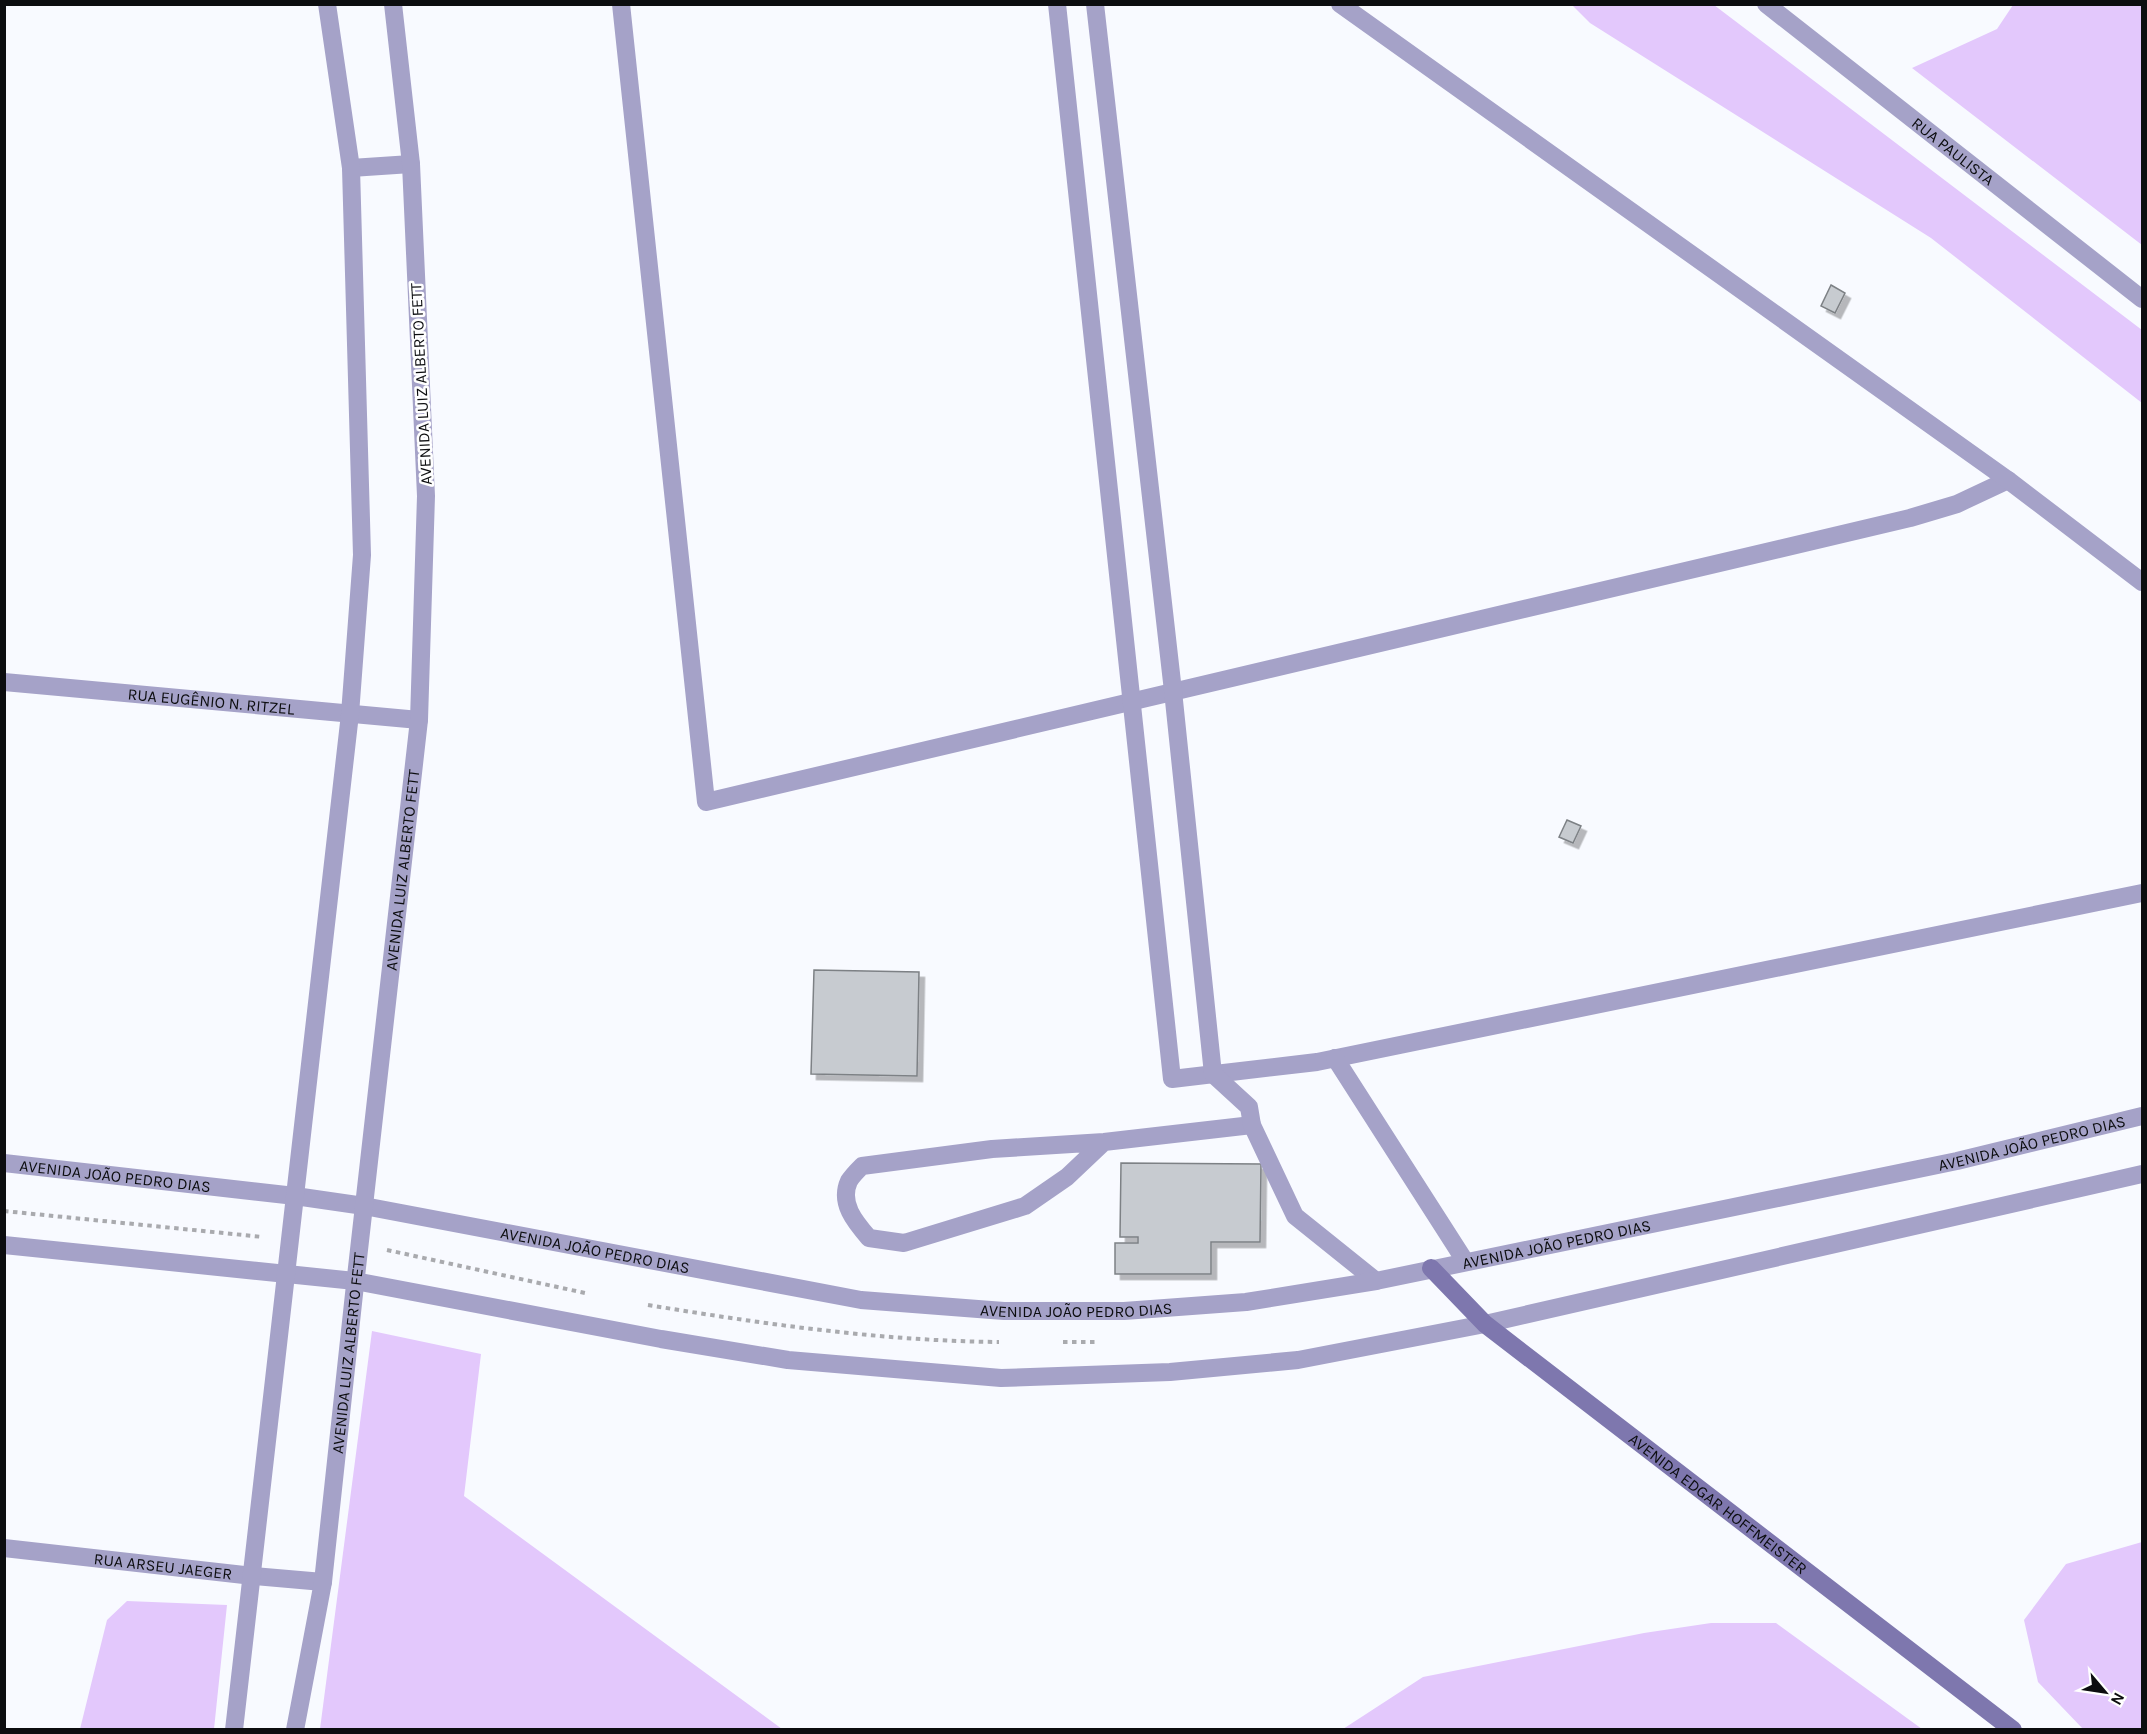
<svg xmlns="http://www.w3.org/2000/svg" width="2147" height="1734" viewBox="0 0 2147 1734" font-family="Karla,sans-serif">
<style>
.green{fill:#e3c8fc}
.building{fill:#c7cbd0;stroke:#7d8185;stroke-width:1.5;filter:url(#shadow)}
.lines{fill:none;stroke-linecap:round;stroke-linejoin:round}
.path{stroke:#a9aaae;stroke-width:4;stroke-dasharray:4.5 4.5;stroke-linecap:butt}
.lane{stroke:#a5a2c8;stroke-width:18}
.street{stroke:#a5a2c8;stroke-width:18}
.secondary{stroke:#7e77ae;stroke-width:18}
.labels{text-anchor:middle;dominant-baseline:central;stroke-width:5;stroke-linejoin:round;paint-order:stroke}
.street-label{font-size:16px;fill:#0c0d0f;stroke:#fff}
</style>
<defs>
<filter id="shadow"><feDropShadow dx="5.5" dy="5.5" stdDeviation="0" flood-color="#0004"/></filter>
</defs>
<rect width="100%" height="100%" fill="#f8faff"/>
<path class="green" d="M1572 5H1714L2142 330V403L1931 238 1590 23Z
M2013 5H2142V245L1912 68 1997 29Z
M372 1331 481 1354 464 1496 782 1729H320Z
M2142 1542V1729H2083L2038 1682 2024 1620 2066 1564Z
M127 1601 227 1605 214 1729H80L107 1620Z
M1711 1623H1776L1922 1729H1343L1423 1677 1644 1633Z"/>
<path class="building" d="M1831 285 1845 293 1835 313 1821 306Z
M1567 820 1581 826 1573 843 1559 837Z
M814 970 919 972 917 1076 811 1074Z
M1121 1163 1261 1164 1260 1242H1211V1274H1115V1243H1138V1237H1120Z"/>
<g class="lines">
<path class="path" d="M4 1211 263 1237
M387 1250 585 1293
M648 1305C764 1324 882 1341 999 1342
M1063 1342H1095"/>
<path class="lane" d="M1104 1142 1067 1177 1025 1206 904 1243 869 1238C855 1222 839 1203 849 1181 852 1176 858 1170 862 1166L992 1149 1104 1142 1252 1125"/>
<g class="street">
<path d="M621 4 706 802 1910 518 1957 504 2008 480"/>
<path d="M1057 4 1172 1079 1317 1062 2142 893"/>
<path d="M1095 4 1173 691 1213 1074 1249 1107 1252 1125 1295 1216 1376 1281"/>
<path d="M1340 4 2008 480 2142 582"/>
<path id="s1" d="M1766 4 2142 299"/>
<path d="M351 168 411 164"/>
<path id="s2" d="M4 682 419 720"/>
<path d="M1335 1058 1465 1261"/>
<path id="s3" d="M4 1163 295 1196 364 1206 861 1300 1004 1311H1124L1246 1302 1376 1281 1957 1161 2142 1116"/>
<path d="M4 1245 355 1281 661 1339 788 1360 1001 1378 1170 1372 1298 1360 1485 1324 2142 1174"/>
<path id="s4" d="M4 1548 253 1576 323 1582"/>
<path d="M234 1730 350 714 362 555 351 168 327 4"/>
<path id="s5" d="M295 1730 323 1582 354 1294 419 720 426 496 411 164 393 4"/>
</g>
<path class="secondary" id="s6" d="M1431 1268 1485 1324 2013 1730"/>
</g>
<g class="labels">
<g class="street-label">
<text stroke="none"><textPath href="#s1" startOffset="238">RUA PAULISTA</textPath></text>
<text transform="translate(421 384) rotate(-93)">AVENIDA LUIZ ALBERTO FETT</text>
<text stroke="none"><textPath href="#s2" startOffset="208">RUA EUGÊNIO N. RITZEL</textPath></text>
<text stroke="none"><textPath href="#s5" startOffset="867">AVENIDA LUIZ ALBERTO FETT</textPath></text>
<text stroke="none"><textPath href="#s3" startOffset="2056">AVENIDA JOÃO PEDRO DIAS</textPath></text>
<text stroke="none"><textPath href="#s3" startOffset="112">AVENIDA JOÃO PEDRO DIAS</textPath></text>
<text stroke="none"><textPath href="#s3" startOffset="1570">AVENIDA JOÃO PEDRO DIAS</textPath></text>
<text stroke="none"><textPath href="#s3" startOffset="598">AVENIDA JOÃO PEDRO DIAS</textPath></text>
<text stroke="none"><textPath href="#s3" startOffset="1084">AVENIDA JOÃO PEDRO DIAS</textPath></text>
<text stroke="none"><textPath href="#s5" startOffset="381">AVENIDA LUIZ ALBERTO FETT</textPath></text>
<text stroke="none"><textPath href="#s6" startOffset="372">AVENIDA EDGAR HOFFMEISTER</textPath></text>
<text stroke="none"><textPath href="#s4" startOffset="160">RUA ARSEU JAEGER</textPath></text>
</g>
</g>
<rect width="2147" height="1734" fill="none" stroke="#0c0d0f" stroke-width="12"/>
<g transform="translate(2105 1692) rotate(119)" stroke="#ffffff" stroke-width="4.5" paint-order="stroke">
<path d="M0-4.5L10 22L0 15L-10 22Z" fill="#0c0d0f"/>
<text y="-9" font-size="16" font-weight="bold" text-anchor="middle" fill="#0c0d0f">N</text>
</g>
</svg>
